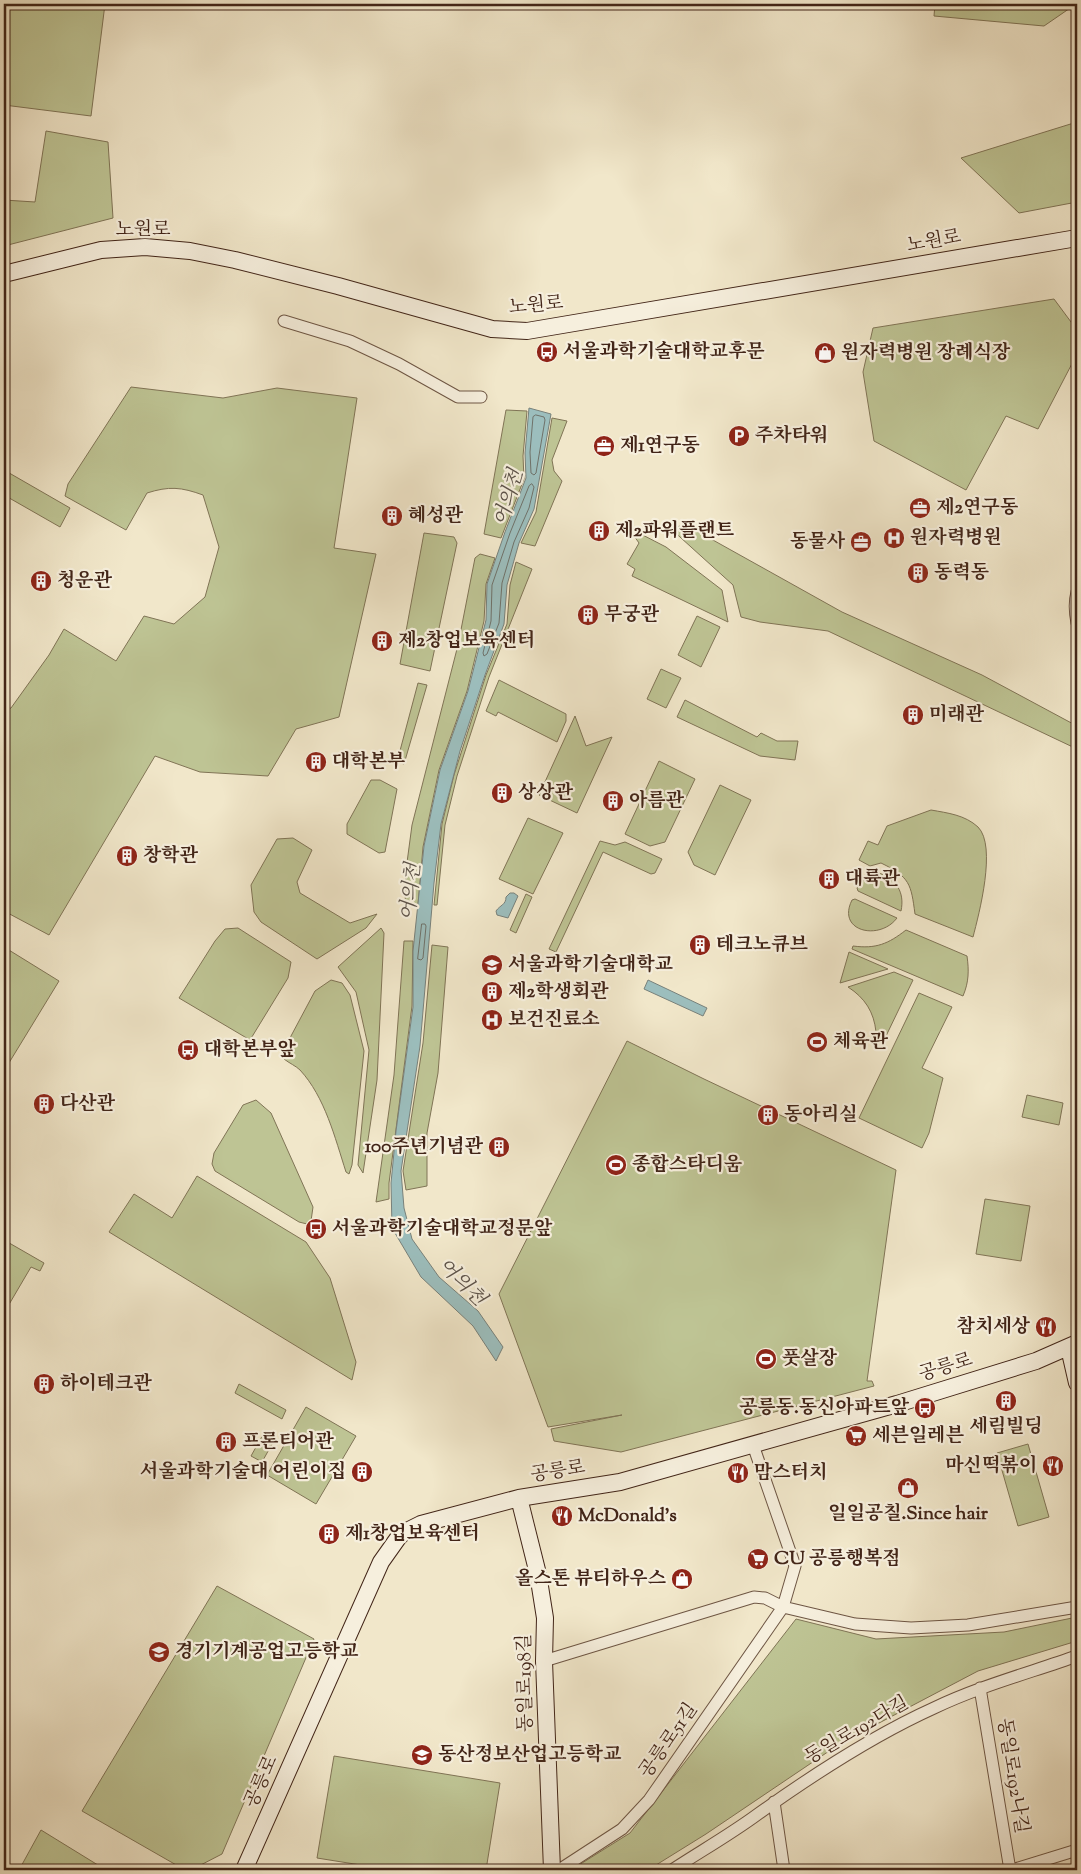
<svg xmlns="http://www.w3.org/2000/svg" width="1081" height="1874" viewBox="0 0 1081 1874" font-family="'Sorts Mill Goudy','Noto Serif KR',serif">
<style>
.green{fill:#bec494;stroke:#807456}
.water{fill:#9cbebd;stroke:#78817b}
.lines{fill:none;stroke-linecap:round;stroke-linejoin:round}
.shore{stroke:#6f726a;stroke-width:1}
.street-casing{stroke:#6e5644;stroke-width:13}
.secondary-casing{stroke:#422518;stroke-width:18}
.street{stroke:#f6efdd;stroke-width:11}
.secondary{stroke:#f6efdd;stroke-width:16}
.labels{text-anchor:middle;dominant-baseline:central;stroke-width:4.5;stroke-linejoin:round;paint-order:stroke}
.street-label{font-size:19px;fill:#422518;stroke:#f6efdd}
.poi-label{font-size:19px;font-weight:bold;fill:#422518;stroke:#f6efdd;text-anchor:start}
.water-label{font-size:20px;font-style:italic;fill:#5d534a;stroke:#f6efdd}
</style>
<rect width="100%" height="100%" fill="#f1e7ca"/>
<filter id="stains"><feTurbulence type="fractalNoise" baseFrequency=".004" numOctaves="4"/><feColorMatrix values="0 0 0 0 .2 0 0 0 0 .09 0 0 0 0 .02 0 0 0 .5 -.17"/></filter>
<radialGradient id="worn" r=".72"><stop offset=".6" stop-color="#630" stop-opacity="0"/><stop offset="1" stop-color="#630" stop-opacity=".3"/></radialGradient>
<path class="green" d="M4 4H105L91 116 4 105Z
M935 4H1076L1044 26 934 16Z
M1077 122V202L1019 213 961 158Z
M46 131 108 142 113 218 4 246V200L35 202Z
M1054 299 1074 326 1077 335V354L1038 429 1006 416 966 490 874 441 863 372 873 328Z
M131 387 223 398 277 388 357 398 334 548 376 554 339 717 296 729 268 776 200 772 155 756 49 935 4 911V711L11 708 49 655 64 629 116 661 144 616 174 624 205 597 219 547 203 495C181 487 169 486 147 493L126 530 65 496 68 484Z
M506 410 527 411 523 456 524 479 501 538 484 534Z
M552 418 567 421 552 460 554 471 562 481 535 546 521 543 536 512Z
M4 470 70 508 60 527 4 495Z
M686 525 842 612 982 675 1077 726V749L828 631 760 622 741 617 733 585 670 528Z
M633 530 666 547 722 590 728 622 632 576 635 569 627 564 639 543 632 533Z
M424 533 454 537 457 543 430 671 400 664Z
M480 554 495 558 486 584 484 621 467 691 439 770 423 847 418 905 405 904 406 870 412 825 458 645 475 558Z
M516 562 532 569 489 677 457 776 445 825 437 905H434L442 824 454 775 486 675 507 624 510 585Z
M697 616 720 627 701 667 678 655Z
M661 669 681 678 666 708 647 699Z
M499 680 566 714V721L557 742 498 712 496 716 486 711Z
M418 683 427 685 404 764 397 762Z
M685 700 757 737 761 733 777 741H798L795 760 760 756 677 717Z
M575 716 586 746 612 737 577 813 539 795Z
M659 761 695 779 665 842 650 846 625 834Z
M371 780H380L397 789 385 852 379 853 347 834V824Z
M720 785 751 800 715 875 694 865 688 852Z
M931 810C948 813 965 815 978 827 997 846 979 914 973 937L915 914C911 884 910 877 881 863L870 866 859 860 868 841 878 845 887 826Z
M528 818 563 833 533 894 499 879Z
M293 838 312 850 297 882 300 893 350 923 377 914 366 928 317 959 261 922 254 912 251 885 277 839Z
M600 841 615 845 625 842 662 859 655 873 651 874 603 852 556 952 549 949Z
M879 873C896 879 905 892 901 911L858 891 857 888 866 877Z
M526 894 532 897 516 933 510 930Z
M855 899 897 918C880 941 836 932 852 900Z
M238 928 291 962 288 978 250 1040 179 998 215 941 225 929Z
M381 928 384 933 377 1080 363 1173 358 1165 369 1050 356 992 338 967Z
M906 930 967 956C969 970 969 982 963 996L852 949 853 946C876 949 888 944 906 930Z
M404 941H413L412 1006 389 1183V1199L376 1202 394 1075Z
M432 945 448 947 438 1073 427 1133V1186L406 1190 403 1171 423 1043Z
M4 947 59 981 4 1071Z
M849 952 888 969 840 983Z
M894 972 913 980 886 1036 876 1032C874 1012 865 998 848 987Z
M331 980 342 983 350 995 364 1051 352 1165 349 1174 346 1172C335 1138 325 1097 300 1070 296 1066 289 1063 284 1059L283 1051 315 991Z
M919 993 952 1007 922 1068 943 1078 929 1133 922 1148 859 1118Z
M627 1041 704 1079 896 1170 867 1381H872L874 1386 621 1452 554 1441 551 1429 622 1415 548 1427 499 1294Z
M1027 1095 1063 1103 1059 1125 1022 1117Z
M256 1100 271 1113 313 1207 311 1221 307 1224 299 1222 215 1171 212 1164 214 1153 243 1105Z
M197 1176 306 1242 330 1278 356 1362 352 1380 109 1232 134 1194 172 1218Z
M985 1199 1030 1206 1021 1261 976 1254Z
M4 1240 44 1263 40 1271 31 1267 4 1313Z
M239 1384 286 1410 282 1419 235 1393Z
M306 1407 356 1436 316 1504 267 1475Z
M265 1431 276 1437 262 1462 251 1456Z
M1028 1444 1049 1517 1018 1526 997 1453Z
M217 1586 314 1639 222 1854 191 1870H185L82 1811Z
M1077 1617V1641L978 1671 841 1743 706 1834 648 1870H571L630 1833 796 1619 876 1639 1004 1632Z
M334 1756 500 1783 486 1870H392L317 1858Z
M41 1830 106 1870H19Z"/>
<path class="water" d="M529 408 551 414 534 509 519 543 507 585 504 624 485 675 460 751 441 824 434 883 420 1046 401 1171 404 1208 412 1239 439 1277 478 1311 503 1347 496 1361 473 1326 421 1277 392 1228 391 1183 396 1131 413 1007V951L424 846 440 770 468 691 486 620 487 584 505 532 526 478 525 453Z
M510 893H514L518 896 508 918 497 915 496 911C500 905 506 905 506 897Z
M648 980 707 1008 703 1016 644 989Z"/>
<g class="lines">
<path class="shore" d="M536 415 544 417 545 420 536 473 534 475 531 473 530 452 533 417Z
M532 484 534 487 529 508 514 542 502 583 499 623 487 654 484 656 483 653 491 621 492 585 510 533 529 486Z
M422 924H425L426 926 423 958 421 960 418 959Z"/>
<g class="street-casing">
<path id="street" d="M284 321 350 341 399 364 458 397H481
M1077 592C1074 603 1075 613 1077 623
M544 1661 754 1597 765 1598 783 1607 795 1566 753 1445
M980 1688 1010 1870
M774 1802 784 1870
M559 1870 622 1829 649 1800 783 1607 855 1624 911 1628 968 1625 1077 1607
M672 1870C701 1851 731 1834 758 1814 814 1774 872 1736 934 1708 980 1686 1029 1673 1077 1656
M1012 1870 1077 1850"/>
</g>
<g class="secondary-casing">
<path id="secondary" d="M4 274 101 250 145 247 190 251 235 260 338 286 492 329 527 331 1077 238
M1069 1348 1077 1383
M519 1498 538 1574 545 1618 544 1661 552 1870
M244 1870 381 1562 398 1538 403 1533 421 1524 519 1498 620 1482 897 1404 1036 1361 1077 1343"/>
</g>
<use href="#street" class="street"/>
<use href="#secondary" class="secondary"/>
</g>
<defs>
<g id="bus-disc" transform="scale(1.125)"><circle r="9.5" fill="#8f2418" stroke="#f6efdd"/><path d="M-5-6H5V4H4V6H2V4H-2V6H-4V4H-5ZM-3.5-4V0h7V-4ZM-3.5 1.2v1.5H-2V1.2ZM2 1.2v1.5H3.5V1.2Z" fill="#fff"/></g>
<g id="shop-disc" transform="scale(1.125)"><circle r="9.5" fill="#8f2418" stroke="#f6efdd"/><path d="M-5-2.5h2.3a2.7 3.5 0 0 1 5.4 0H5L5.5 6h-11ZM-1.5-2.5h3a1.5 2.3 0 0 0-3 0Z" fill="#fff"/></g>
<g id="parking-disc" transform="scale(1.125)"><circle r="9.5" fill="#8f2418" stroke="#f6efdd"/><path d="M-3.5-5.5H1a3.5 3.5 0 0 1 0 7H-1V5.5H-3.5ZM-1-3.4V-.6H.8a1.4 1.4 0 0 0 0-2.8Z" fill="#fff"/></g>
<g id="office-disc" transform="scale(1.125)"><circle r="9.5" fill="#8f2418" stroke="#f6efdd"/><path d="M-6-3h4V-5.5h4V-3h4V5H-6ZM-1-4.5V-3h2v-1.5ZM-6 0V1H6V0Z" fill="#fff"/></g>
<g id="building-disc" transform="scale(1.125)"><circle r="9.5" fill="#8f2418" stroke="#f6efdd"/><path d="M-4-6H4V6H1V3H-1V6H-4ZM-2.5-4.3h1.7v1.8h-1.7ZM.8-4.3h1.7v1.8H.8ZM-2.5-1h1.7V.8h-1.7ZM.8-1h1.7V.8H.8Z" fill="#fff"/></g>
<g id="hospital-disc" transform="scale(1.125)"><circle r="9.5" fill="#8f2418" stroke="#f6efdd"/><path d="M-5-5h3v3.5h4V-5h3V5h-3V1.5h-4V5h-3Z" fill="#fff"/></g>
<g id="university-disc" transform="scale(1.125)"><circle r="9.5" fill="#8f2418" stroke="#f6efdd"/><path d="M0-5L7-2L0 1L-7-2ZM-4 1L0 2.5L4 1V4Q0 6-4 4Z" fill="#fff"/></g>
<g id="stadium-disc" transform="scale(1.125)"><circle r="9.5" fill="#8f2418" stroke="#f6efdd"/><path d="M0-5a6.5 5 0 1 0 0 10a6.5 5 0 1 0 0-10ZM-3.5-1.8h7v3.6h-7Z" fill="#fff"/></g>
<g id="restaurant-disc" transform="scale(1.125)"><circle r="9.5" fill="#8f2418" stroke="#f6efdd"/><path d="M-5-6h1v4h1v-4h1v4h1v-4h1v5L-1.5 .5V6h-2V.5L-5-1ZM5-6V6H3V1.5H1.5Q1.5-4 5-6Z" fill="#fff"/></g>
<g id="supermarket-disc" transform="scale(1.125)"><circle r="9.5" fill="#8f2418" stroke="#f6efdd"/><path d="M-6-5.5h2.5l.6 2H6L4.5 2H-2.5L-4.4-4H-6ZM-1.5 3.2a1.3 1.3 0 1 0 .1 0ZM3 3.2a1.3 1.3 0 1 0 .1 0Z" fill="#fff"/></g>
<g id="school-disc" transform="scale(1.125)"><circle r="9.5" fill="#8f2418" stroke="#f6efdd"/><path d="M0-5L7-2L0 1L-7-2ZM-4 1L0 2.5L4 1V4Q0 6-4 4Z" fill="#fff"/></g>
</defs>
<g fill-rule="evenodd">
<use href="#bus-disc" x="547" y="352"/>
<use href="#shop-disc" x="825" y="353"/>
<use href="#parking-disc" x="739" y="436"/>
<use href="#office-disc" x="604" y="446"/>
<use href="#office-disc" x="920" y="508"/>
<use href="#building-disc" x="392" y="516"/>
<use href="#building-disc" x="599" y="531"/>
<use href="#hospital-disc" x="894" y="538"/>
<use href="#office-disc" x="861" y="542"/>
<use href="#building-disc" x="918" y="573"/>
<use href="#building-disc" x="41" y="581"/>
<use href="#building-disc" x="588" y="615"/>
<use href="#building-disc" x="382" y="641"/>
<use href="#building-disc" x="913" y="715"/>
<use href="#building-disc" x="316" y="762"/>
<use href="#building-disc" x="502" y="793"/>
<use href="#building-disc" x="613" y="801"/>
<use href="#building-disc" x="127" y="856"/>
<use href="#building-disc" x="829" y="879"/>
<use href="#building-disc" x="700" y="945"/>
<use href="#university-disc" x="492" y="965"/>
<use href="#building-disc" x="492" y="992"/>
<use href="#hospital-disc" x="492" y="1020"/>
<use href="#stadium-disc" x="817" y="1042"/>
<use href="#bus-disc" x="188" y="1050"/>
<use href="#building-disc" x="44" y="1104"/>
<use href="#building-disc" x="768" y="1115"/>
<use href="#building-disc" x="499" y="1147"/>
<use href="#stadium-disc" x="616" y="1165"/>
<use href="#bus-disc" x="316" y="1229"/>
<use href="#restaurant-disc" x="1046" y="1327"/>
<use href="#stadium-disc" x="766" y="1359"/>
<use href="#building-disc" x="44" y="1384"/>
<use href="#building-disc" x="1006" y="1401"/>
<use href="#bus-disc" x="925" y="1408"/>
<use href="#supermarket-disc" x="856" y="1436"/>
<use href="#building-disc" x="226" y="1442"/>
<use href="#restaurant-disc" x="1053" y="1466"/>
<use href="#building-disc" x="362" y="1472"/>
<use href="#restaurant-disc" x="738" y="1473"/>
<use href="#shop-disc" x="908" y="1488"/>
<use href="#restaurant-disc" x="562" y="1516"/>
<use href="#building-disc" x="329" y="1534"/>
<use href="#supermarket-disc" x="758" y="1559"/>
<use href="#shop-disc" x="682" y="1579"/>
<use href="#school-disc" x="159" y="1652"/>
<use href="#school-disc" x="422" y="1755"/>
</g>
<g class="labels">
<g class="street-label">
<text x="143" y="230">노원로</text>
<text transform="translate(934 242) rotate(-10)">노원로</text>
<text transform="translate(536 306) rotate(-5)">노원로</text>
<text transform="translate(946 1368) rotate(-17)">공릉로</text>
<text transform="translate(558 1472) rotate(-9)">공릉로</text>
<text transform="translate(526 1683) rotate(-91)">동일로198길</text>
<text transform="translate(857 1731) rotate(-30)">동일로192다길</text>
<text transform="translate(669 1741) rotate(-55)">공릉로51길</text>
<text transform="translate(1012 1776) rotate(81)">동일로192나길</text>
<text transform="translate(262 1782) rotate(-66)">공릉로</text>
</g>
<g class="poi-label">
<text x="563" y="352">서울과학기술대학교후문</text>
<text x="841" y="353">원자력병원 장례식장</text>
<text x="755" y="436">주차타워</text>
<text x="620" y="446">제1연구동</text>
<text x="936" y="508">제2연구동</text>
<text x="408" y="516">혜성관</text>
<text x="615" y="531">제2파워플랜트</text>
<text x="910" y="538">원자력병원</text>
<text x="845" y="542" text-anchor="end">동물사</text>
<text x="934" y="573">동력동</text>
<text x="57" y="581">청운관</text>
<text x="604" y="615">무궁관</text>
<text x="398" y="641">제2창업보육센터</text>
<text x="929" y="715">미래관</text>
<text x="332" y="762">대학본부</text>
<text x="518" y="793">상상관</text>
<text x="629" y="801">아름관</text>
<text x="143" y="856">창학관</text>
<text x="845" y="879">대륙관</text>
<text x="716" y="945">테크노큐브</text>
<text x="508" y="965">서울과학기술대학교</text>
<text x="508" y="992">제2학생회관</text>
<text x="508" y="1020">보건진료소</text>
<text x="833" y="1042">체육관</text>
<text x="204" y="1050">대학본부앞</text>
<text x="60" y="1104">다산관</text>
<text x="784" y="1115">동아리실</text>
<text x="483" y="1147" text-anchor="end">100주년기념관</text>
<text x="632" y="1165">종합스타디움</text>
<text x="332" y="1229">서울과학기술대학교정문앞</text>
<text x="1030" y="1327" text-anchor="end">참치세상</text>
<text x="782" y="1359">풋살장</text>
<text x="60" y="1384">하이테크관</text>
<text x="909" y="1408" text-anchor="end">공릉동.동신아파트앞</text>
<text x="1006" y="1427" text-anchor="middle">세림빌딩</text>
<text x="872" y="1436">세븐일레븐</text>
<text x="242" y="1442">프론티어관</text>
<text x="1037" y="1466" text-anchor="end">마신떡볶이</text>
<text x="346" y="1472" text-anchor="end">서울과학기술대 어린이집</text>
<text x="754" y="1473">맘스터치</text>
<text x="908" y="1514" text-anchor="middle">일일공칠.Since hair</text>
<text x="578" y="1516">McDonald's</text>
<text x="345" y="1534">제1창업보육센터</text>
<text x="774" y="1559">CU 공릉행복점</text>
<text x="666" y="1579" text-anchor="end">올스톤 뷰티하우스</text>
<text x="175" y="1652">경기기계공업고등학교</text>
<text x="438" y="1755">동산정보산업고등학교</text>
</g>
<g class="water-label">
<text transform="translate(510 498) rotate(-74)">어의천</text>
<text transform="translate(412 892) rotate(-84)">어의천</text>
<text transform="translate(461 1283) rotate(45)">어의천</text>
</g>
</g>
<rect width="1081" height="1874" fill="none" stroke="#f1e7ca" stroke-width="20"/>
<rect x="5" y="5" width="1071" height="1864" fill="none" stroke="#422518" stroke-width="2.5"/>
<rect x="10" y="10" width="1061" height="1854" fill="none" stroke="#422518"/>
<rect width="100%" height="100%" filter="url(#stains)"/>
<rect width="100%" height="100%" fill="url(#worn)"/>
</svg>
